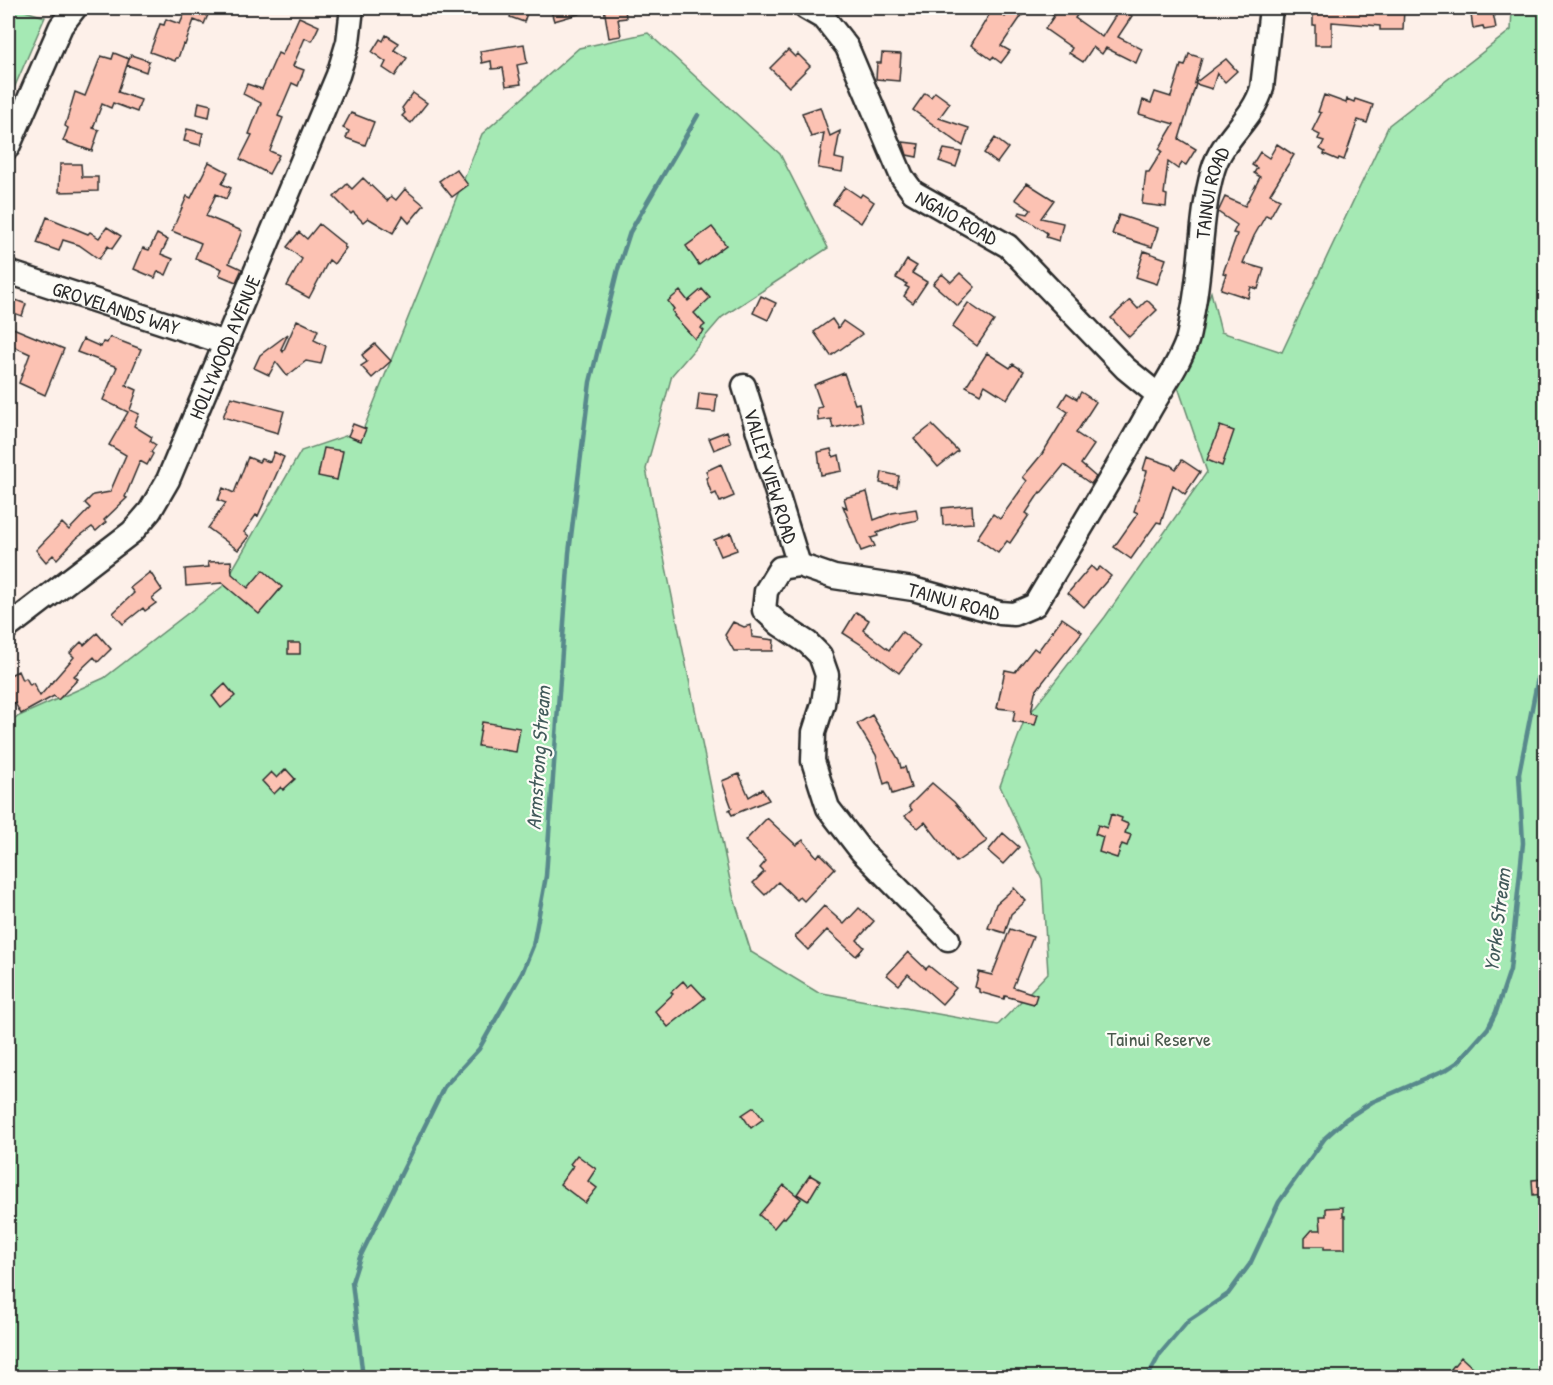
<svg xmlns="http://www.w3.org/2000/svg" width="1553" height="1385" viewBox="0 0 1553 1385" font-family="'Patrick Hand',sans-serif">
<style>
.green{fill:#a5e9b4;stroke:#688a70;stroke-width:1.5}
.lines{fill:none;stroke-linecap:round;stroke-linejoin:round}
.stream{stroke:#58898c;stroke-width:4.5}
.building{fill:#fcc2b3;stroke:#2b2b2b;stroke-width:1.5}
.minor-casing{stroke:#2b2b2b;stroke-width:27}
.minor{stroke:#fdfcf7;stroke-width:22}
.labels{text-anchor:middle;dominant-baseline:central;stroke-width:4.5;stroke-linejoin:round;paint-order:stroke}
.street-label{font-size:20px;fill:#2b2b2b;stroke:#fdfcf7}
.park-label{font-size:20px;fill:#4a5a4d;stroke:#fdfcf7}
.water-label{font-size:21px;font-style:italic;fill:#425a5b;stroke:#fdfcf7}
</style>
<rect width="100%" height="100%" fill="#fdf0e9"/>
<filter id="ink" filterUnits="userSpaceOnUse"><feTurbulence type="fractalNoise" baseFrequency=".0167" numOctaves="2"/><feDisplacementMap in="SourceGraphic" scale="12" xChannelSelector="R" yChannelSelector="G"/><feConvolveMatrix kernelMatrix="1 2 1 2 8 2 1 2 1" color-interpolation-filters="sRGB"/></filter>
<g filter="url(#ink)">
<path class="green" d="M8 8H15L45 17 8 102Z
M1512 8H1545V1377H8V721L104 678 223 586 301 451 363 430 482 134 579 48 648 33 780 154 828 248 722 317 672 375 646 469 733 895 751 952 817 992 998 1025 1048 973 1042 879 1000 786 1024 721 1105 617 1207 472 1176 381 1211 292 1221 332 1282 352 1389 125 1511 30Z"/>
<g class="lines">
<path class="stream" d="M363 1378 352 1282 360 1257 444 1087 479 1049 522 973 533 946 546 876 569 553 590 382 618 269 630 232 698 115
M1147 1378 1160 1354 1189 1320 1228 1294 1250 1264 1279 1202 1325 1138 1346 1119 1372 1102 1446 1070 1458 1062 1488 1028 1496 1012 1510 970 1523 843 1519 774 1546 637"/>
</g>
<path class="building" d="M187 8H211L204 24 194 20 185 45 183 44 178 58H176L175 61 150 52 160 24 164 25 166 19 180 24Z
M513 8 528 10 524 22 510 17Z
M550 8H588L589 11 554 21Z
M604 8H625L626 18 618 19 621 36 609 38Z
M993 8 1005 17 1012 8H1027L1001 46 1010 51 1001 63 993 57 991 59 971 45Z
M1041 8H1082L1075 18 1102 37 1120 8 1132 16 1118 37 1142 49 1136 63 1106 48 1102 54 1093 47 1083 62 1069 53 1072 48 1045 29 1054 16Z
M1313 8H1404L1403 30H1380V26L1332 22V45H1315V25H1313Z
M1470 8H1492L1496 28 1484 30 1483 26 1473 28Z
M299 17 319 26 312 41 305 38 293 66 304 70 298 86 292 83 278 116 283 118 270 151 279 155 269 174 240 159 252 135 249 134 261 103 243 94 247 84 262 89 278 53 282 55Z
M386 35 399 43 394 50 407 58 395 76 383 68 386 62 372 52 380 39 383 41Z
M524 44 527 63 517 65 521 84 506 86 503 68 492 69 491 61 482 63 480 51Z
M788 50 795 57 798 54 810 66 789 87 770 68Z
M114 53 129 59 118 92 141 100 137 112 113 103 111 108 102 104 93 128 99 130 92 151 63 141 68 128 65 126 75 92 85 96 101 56 112 59Z
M882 53 901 54 899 81 876 79 877 63H881Z
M1189 54 1202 58 1195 83 1226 59 1237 71 1225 82 1217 73 1212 89 1196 84 1179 139 1196 149 1186 165 1182 163 1178 169 1168 162 1164 194 1167 195 1166 207 1142 204 1146 172H1149L1162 151 1159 149 1174 124 1139 114 1143 100 1151 103 1155 92 1171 97 1181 65 1185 66Z
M131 55 149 61 146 72 127 65Z
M935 92 950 103 939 118 969 128 963 146 913 110 925 93 931 97Z
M413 93 427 103 411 123 402 116 405 113 402 108Z
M1324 95 1346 103 1347 99 1354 102 1355 99 1373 105 1367 123 1358 120 1344 160 1339 158 1338 160 1324 154 1325 152 1320 149 1324 141 1318 139 1320 135 1312 131 1321 113 1318 112Z
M199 102 211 105 209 117 197 114Z
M820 107 830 136 840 131 835 158 844 160 842 172 818 168 824 133 811 137 802 113Z
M351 113 374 122 365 145 346 138 349 131 343 128Z
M187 129 203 133 200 145 184 141Z
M995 138 1008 148 997 163 984 153Z
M903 142 919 144 917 157 907 155Z
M1277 144 1294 155 1270 194 1280 199 1270 217 1266 215 1254 236 1243 263 1264 269 1258 289 1251 287 1248 298 1221 289 1226 274 1223 273 1237 234 1233 233 1237 225 1218 212 1225 197 1245 206 1260 177 1254 173 1257 168 1252 165 1260 152 1269 158Z
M944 149 961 152 956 167 939 161Z
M209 162 228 172 222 184 231 188 226 199 216 194 206 216 242 231 229 263 242 269 236 282 219 275 222 269 195 258 201 243 172 231 187 196 191 198Z
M60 164H81L82 177H98V191L59 192Z
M456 169 468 185 452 197 439 181Z
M363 178 387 201 391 196 396 200 405 189 424 205 409 223 403 216 393 233 368 218 363 222 353 212 351 214 334 197 347 184 352 189Z
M1027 183 1054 200 1041 218 1063 223 1059 241 1046 237 1047 233 1019 214 1020 212 1028 214 1031 210 1015 199Z
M845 187 860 197 862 194 874 202 861 223 833 204Z
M1119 215 1158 228 1152 247 1112 234Z
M47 217 88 234 90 232 99 238 107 227 121 236 112 249 108 246 99 259 79 245 63 240 59 251 37 243Z
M319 224 345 245 344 247 346 248 334 264 329 260 309 298 287 286 302 259 287 247 299 232 307 239Z
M712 227 726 245 699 265 686 246Z
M157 234 168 240 161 254 173 259 166 275 158 271 155 278 134 269 143 248 149 250Z
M1144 251 1166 259 1157 284 1136 277Z
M907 260 917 266 912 273 927 282 913 303 904 296 909 288 905 286 907 284 896 278Z
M960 273 975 287 958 306 933 284 942 274 951 282Z
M702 289 710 298 694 313 705 325 701 328 704 331 695 339 674 316 675 315 672 311 674 309 668 301 680 291 688 301Z
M761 296 776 303 768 320 753 313Z
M13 299 26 304 22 316 8 311Z
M1130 300 1138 309 1147 300 1157 310 1129 337 1111 318Z
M968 303 994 321 977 346 952 327Z
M832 319 838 328 843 321 862 334 831 356 814 332Z
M297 320 318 330 314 340 326 346 321 364 306 361 287 376 276 362 269 375 254 368 260 355 288 334 281 349 283 352Z
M8 326 64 349 45 395 19 383 30 354 8 344Z
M110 337 141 349 126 385 137 390 130 410 139 414 134 426 152 437 150 441 156 445 151 452 153 454 147 465 140 461 125 497 127 498 104 520 106 522 96 531 92 527 77 538 57 559 53 555 46 562 36 550 62 523 69 530 90 508 85 503 93 495 110 492 126 455 109 445 128 412 103 400 117 367 77 352 83 339 101 347 103 342 107 343Z
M375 344 391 361 372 378 361 366 367 362 362 355Z
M987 353 1010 368 1013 364 1024 371 1007 399 985 385 980 394 966 386Z
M844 373 855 404 859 403 863 422 833 428 831 419 818 421 817 408 822 407 814 385Z
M1081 392 1096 402 1076 433 1094 445 1081 464 1096 477 1091 484 1064 465 1041 493 1040 492 1026 513 1029 515 1010 543 1007 541 998 553 977 538 993 514 1000 519 1027 481 1023 477 1042 454 1068 412 1059 406 1067 393 1077 399Z
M699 393 717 395 715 412 697 410Z
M231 397 284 411 278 433 223 417Z
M353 424 366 429 361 441 348 436Z
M932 425 958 451 938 467 914 439Z
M1220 426 1234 431 1222 466 1207 460Z
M727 431 731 443 714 450 709 438Z
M324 448 343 451 337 480 318 476Z
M831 449 833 457 839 455 842 471 821 475 818 452Z
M274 452 284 457 258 516 256 515 244 532 249 536 238 550 208 528 226 503 218 500 223 488 234 493 248 457 259 462 261 459 270 462Z
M1147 457 1170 465 1176 469 1182 460 1200 472 1185 494 1173 485 1161 523 1157 522 1131 559 1114 547 1138 513 1134 511 1147 471 1143 470Z
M721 464 734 496 720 502 716 493 712 495 706 478 708 477 706 471Z
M882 472 899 476 897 487 880 483Z
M867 492 874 520 892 513 916 509 918 520 904 523 877 533 878 536 871 538 875 546 861 551 843 506 847 508 844 498Z
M972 505 973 523 943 525 942 508Z
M731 533 737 550 721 556 714 540Z
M231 561 232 574 248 588 263 570 282 587 259 614 222 583 186 586 185 569 209 567 208 562Z
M1091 566 1096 571 1100 567 1111 576 1084 607 1068 593Z
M150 572 162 590 152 598 156 603 145 611 143 608 123 624 113 613 134 593 130 588Z
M856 612 869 620 863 630 889 650 902 632 920 646 899 673 862 645 843 633Z
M1062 618 1082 632 1035 692 1031 713 1038 714 1035 725 1013 721 1015 710 997 708 1005 670 1015 672 1034 648 1038 651Z
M733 622 744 627 751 625 752 637 774 640 773 651H734L725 635Z
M97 633 111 649 98 662 94 657 74 676 78 679 58 700 54 696 21 714 15 703 12 704 8 695V676L18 671 22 680 26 678 30 685 33 683 40 696 74 657 70 653 81 642 84 645Z
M288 643H300V654H288Z
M225 684 235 696 221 708 212 696Z
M872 715 899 760 901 768 905 767 911 788 892 794 889 782 884 784 876 755 857 724Z
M482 722 520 728 516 752 478 746Z
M286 769 295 779 283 790 281 787 274 794 262 781 271 772 277 778Z
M739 774 749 797 762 789 769 800 732 815 729 810 732 808 722 781Z
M932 783 954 802 987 841 956 862 925 822 918 828 905 816 912 810 909 806Z
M1111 814 1122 818 1121 821 1128 824 1125 833 1131 835 1127 846 1122 844 1117 858 1099 852 1103 837 1095 834 1098 825 1107 828Z
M767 818 796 845 803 840 817 857 820 853 835 868 804 901 800 897 797 900 778 882 765 895 753 883 764 872 760 868 766 861 745 841Z
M1003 833 1019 847 1003 864 988 851Z
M1014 888 1026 901 1011 914 1005 933 988 928 996 904Z
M824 906 844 924 859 908 874 921 857 940 864 947 856 956 827 930 808 950 795 937Z
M1010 929 1033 937 1013 987 1037 995 1034 1004 1005 996 1004 999 979 992V989L975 987 979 972 992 975Z
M908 952 926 969 929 966 956 988 942 1004 908 974 899 985 887 975Z
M683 981 688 987 692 984 705 998 668 1027 655 1011 673 994 671 992Z
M754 1107 763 1119 751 1128 742 1115Z
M577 1155 596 1169 588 1181 597 1188 585 1203 560 1184 573 1166 570 1164Z
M810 1175 820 1181 808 1201 797 1194Z
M1545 1179V1194L1533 1195 1532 1180Z
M784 1185 801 1199 785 1218 783 1217 774 1228 759 1215Z
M1343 1207V1216H1345V1249H1324V1246H1305V1238L1312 1230H1321L1320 1216H1326V1208Z
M1461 1357 1473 1368 1464 1377H1461L1451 1369Z"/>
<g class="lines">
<g class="minor-casing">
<g id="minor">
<path id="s1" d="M806 8 825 19 847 47 902 177 913 192 1008 246 1125 368 1158 395"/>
<path d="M8 147 61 26 75 8"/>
<path id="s2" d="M8 272 225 343"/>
<path id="s3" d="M744 386 799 565"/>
<path id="s4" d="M8 627 132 532 150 511 168 480 338 75 348 42 352 8"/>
<path id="s5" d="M948 939 862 852 828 808 813 761 814 732 823 704 827 675 820 655 808 643 779 624 764 610 766 591 780 568 799 565 834 577 913 589 1000 613 1014 614 1035 605C1073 541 1112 478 1148 413 1161 389 1178 367 1187 341 1190 331 1191 320 1193 310 1202 264 1200 215 1213 170 1222 138 1253 120 1262 88L1271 8"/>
</g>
</g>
<use href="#minor" class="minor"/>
</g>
</g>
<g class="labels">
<g class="street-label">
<text stroke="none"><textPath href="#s5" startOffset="1173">TAINUI ROAD</textPath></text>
<text stroke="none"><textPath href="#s1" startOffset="268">NGAIO ROAD</textPath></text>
<text stroke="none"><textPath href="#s2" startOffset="114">GROVELANDS WAY</textPath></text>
<text stroke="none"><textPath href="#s4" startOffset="364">HOLLYWOOD AVENUE</textPath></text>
<text stroke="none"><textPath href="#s3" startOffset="94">VALLEY VIEW ROAD</textPath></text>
<text stroke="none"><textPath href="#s5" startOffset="633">TAINUI ROAD</textPath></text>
</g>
<g class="park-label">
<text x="1159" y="1038">Tainui Reserve</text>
</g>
<g class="water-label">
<text transform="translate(538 758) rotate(-86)">Armstrong Stream</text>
<text transform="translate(1497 920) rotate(-83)">Yorke Stream</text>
</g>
</g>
<rect width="1553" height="1385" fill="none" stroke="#fdfcf7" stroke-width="30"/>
<rect x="15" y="15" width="1523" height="1355" fill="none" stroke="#2b2b2b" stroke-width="2" filter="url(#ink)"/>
</svg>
